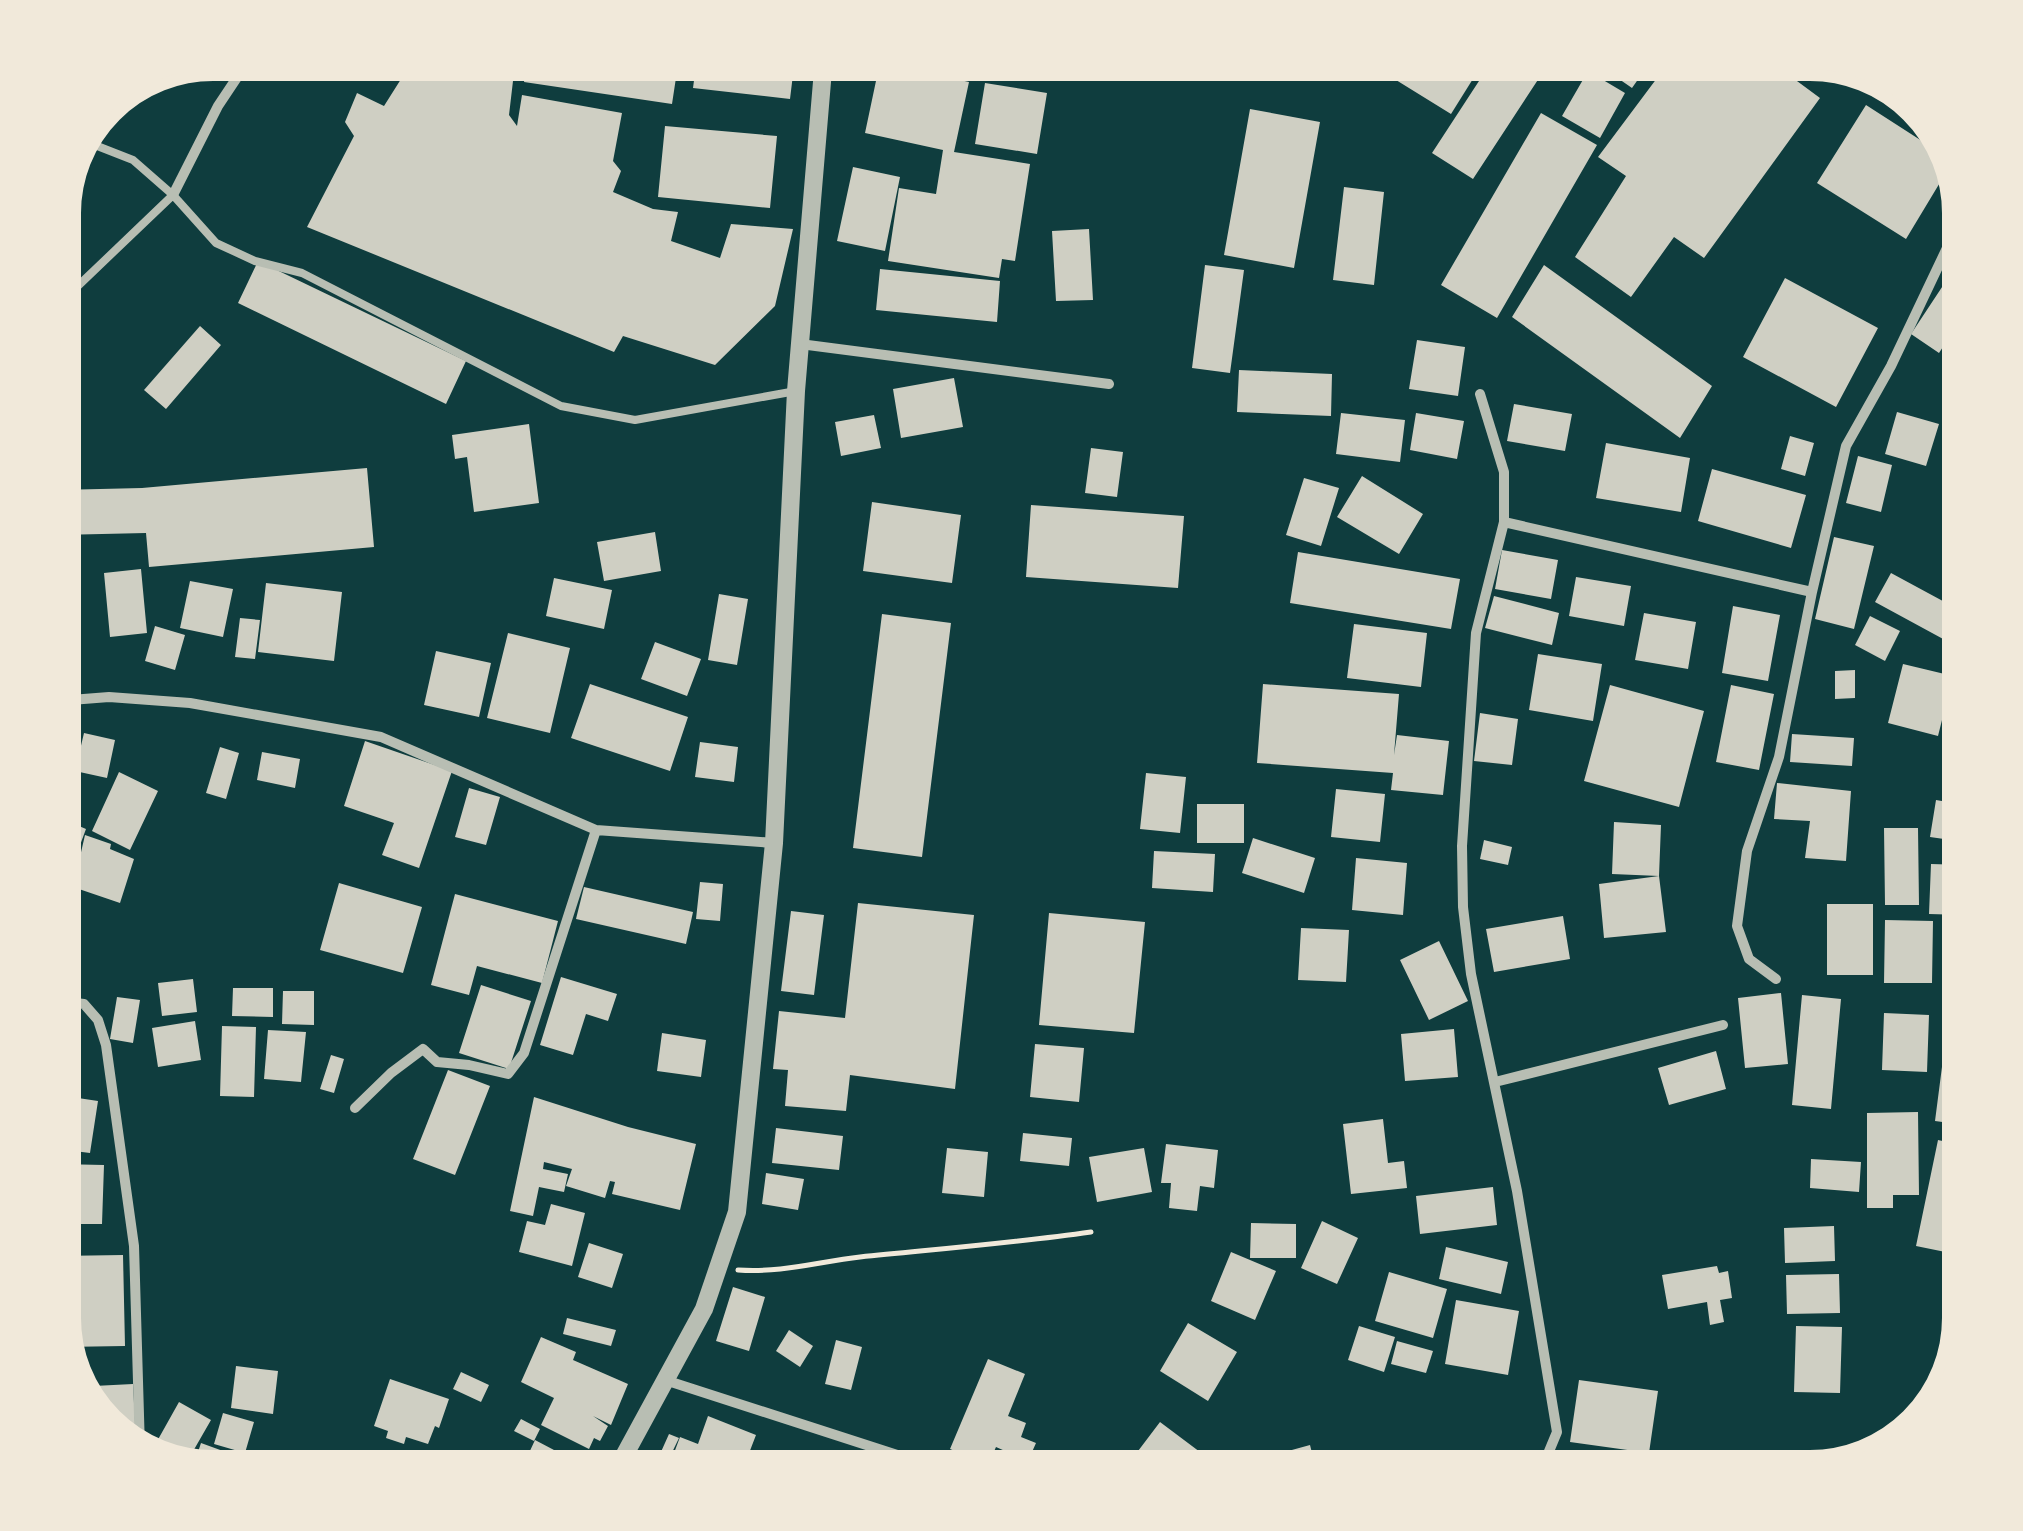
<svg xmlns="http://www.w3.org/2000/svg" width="2023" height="1531" viewBox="0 0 2023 1531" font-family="'PT Sans Narrow',sans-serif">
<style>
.building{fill:#cfcfc3}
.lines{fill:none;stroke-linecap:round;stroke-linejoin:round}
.path{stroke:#f1e9da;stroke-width:5}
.service{stroke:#b8beb3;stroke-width:8}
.minor{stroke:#b8beb3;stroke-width:10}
.tertiary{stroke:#b8beb3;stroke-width:18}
.rim{fill:none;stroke:#f1e9da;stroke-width:12}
</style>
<rect width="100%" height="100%" fill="#0f3d3e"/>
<path class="building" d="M447 58 489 59 486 77 513 81 509 115 517 126 522 95 622 113 613 161 621 171 613 192 653 209 678 212 671 241 720 258 731 224 793 229 775 306 715 365 623 336 614 352 307 227 354 136 345 122 357 93 384 106 408 68 445 73Z
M528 58H679L672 104 524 82Z
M697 58H795L790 99 693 88Z
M977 58H1009L1005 79 974 73Z
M1410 58H1486L1451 114 1396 80Z
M1494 58H1535L1547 66 1473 179 1432 153Z
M1595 58H1653L1632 88 1593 61Z
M1672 58H1766L1820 98 1704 258 1674 237 1631 297 1575 257 1626 176 1598 157Z
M880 62 969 82 954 152 1030 164 1015 261 1002 259 999 278 888 261 899 188 936 194 943 150 865 133Z
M1588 71 1625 93 1600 138 1562 116Z
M985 83 1047 93 1037 154 975 144Z
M1866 105 1953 161 1906 239 1817 183Z
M1250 109 1320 122 1294 268 1224 255Z
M1541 113 1597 145 1497 318 1441 285Z
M665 126 777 136 770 208 658 197Z
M853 167 900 177 885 251 837 241Z
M1344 187 1384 192 1374 285 1333 280Z
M1089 229 1093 300 1056 301 1052 231Z
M258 261 466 361 446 404 238 303Z
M1205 265 1244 270 1230 373 1192 368Z
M1544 265 1712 386 1680 438 1512 317Z
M880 269 1000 281 997 322 876 310Z
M1785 278 1878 328 1836 407 1743 357Z
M1948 278 1965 289V313L1939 353 1911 334Z
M200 326 221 345 166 409 144 390Z
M1417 340 1465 347 1458 396 1409 389Z
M1239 370 1332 374 1331 416 1237 412Z
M954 378 963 427 901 438 893 389Z
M1514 404 1572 414 1565 451 1507 441Z
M1897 412 1939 424 1926 466 1885 454Z
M1341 413 1405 420 1400 462 1336 454Z
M1416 413 1464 421 1457 459 1410 450Z
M874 415 881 448 841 456 835 422Z
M529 424 539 503 474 512 467 457 455 459 452 435Z
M1790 436 1814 443 1805 476 1781 469Z
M1606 443 1690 458 1681 512 1596 498Z
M1091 448 1123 452 1117 497 1085 493Z
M1858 456 1892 465 1881 512 1846 503Z
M367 468 374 547 149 567 146 533 58 535V490L142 488Z
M1712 469 1806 495 1791 548 1698 521Z
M1362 476 1423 514 1399 554 1337 517Z
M1304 478 1339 488 1321 546 1286 535Z
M872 502 961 515 952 583 863 571Z
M1031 505 1184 516 1178 588 1026 577Z
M655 532 661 571 604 581 597 542Z
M1834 537 1874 546 1854 629 1815 619Z
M1502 550 1558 560 1551 599 1495 589Z
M1298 552 1460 579 1451 629 1290 603Z
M64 560 76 644 58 647V561Z
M141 569 147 633 110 637 104 573Z
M1891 573 1965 613V628L1956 646 1875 602Z
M1576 577 1631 586 1624 626 1569 616Z
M554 578 612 590 604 629 546 616Z
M190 581 233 589 223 637 180 628Z
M266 583 342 592 334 661 258 652Z
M719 594 748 599 737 665 708 660Z
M1494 596 1559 613 1552 645 1485 628Z
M1733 606 1780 615 1768 681 1722 673Z
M1644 613 1696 622 1688 669 1635 660Z
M882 614 951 623 922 857 853 848Z
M1870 616 1900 631 1885 661 1855 645Z
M240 618 260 620 255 659 235 657Z
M1354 624 1427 633 1421 687 1347 678Z
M155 626 185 635 175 670 145 661Z
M508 633 570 648 550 733 487 718Z
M655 642 701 659 687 696 641 679Z
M436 651 491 663 479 717 424 705Z
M1538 654 1602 664 1593 721 1529 710Z
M1903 664 1953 676 1938 736 1888 723Z
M1855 670V698L1835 699V671Z
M590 684 688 717 670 771 571 738Z
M1263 684 1399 694 1394 755 1397 735 1449 741 1443 795 1391 790 1393 773 1257 763Z
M1610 685 1704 711 1679 807 1584 781Z
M1731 685 1774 694 1759 770 1716 762Z
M1959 702 1965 703V736L1953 734Z
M1480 713 1518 719 1512 765 1474 761Z
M84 733 115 740 107 778 75 771Z
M1792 734 1854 738 1852 766 1790 762Z
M365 741 452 771 419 868 382 855 394 823 344 806Z
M700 742 738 747 734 782 695 777Z
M220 747 239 753 226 799 206 793Z
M262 752 300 759 295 788 257 780Z
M58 766 75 771 68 801 58 799Z
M119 772 158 791 130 850 92 831Z
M1146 773 1186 777 1180 833 1140 829Z
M1777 783 1851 791 1846 861 1805 858 1810 821 1774 819Z
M469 788 500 797 486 845 455 837Z
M1336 789 1385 794 1380 842 1331 837Z
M1936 800 1965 805V842L1930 837Z
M1197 804H1244V843H1197Z
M58 817 86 829 73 864 58 858Z
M1614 822 1661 825 1659 876 1612 874Z
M1884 828H1918L1919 905H1885Z
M85 835 111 844 110 849 134 859 120 903 73 887Z
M1253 838 1315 858 1304 893 1242 873Z
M1484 840 1512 847 1508 865 1480 859Z
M1154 851 1215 854 1213 892 1152 888Z
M1356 858 1407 863 1403 915 1352 910Z
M58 863 71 866 62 914 58 913Z
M1931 864 1965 865 1964 915 1929 914Z
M1659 876 1666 932 1604 938 1599 884Z
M700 882 723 884 720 921 696 919Z
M339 883 422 907 403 973 320 950Z
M584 887 693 912 686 944 576 919Z
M455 894 558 921 542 983 477 966 469 995 431 985Z
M858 903 974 915 955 1089 850 1075 846 1111 785 1106 788 1070 773 1069 779 1011 845 1018Z
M1827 904H1873V975H1827Z
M791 911 824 915 814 995 781 991Z
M1049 913 1145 922 1134 1033 1039 1025Z
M1563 916 1570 959 1494 972 1486 929Z
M1885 920 1933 921 1932 983H1884Z
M1301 928 1349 930 1346 982 1298 980Z
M1439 941 1468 1001 1429 1020 1400 960Z
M561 977 617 994 608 1021 586 1014 573 1055 540 1045Z
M193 979 197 1012 162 1016 158 983Z
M481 985 531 1001 509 1069 459 1053Z
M233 988H273V1017L232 1016Z
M283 991H314V1025L282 1024Z
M1781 993 1788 1064 1745 1068 1738 998Z
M1802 995 1841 999 1831 1109 1792 1105Z
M117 997 140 1000 133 1043 110 1039Z
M1950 1005 1965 1007V1125L1935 1121Z
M1884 1013 1929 1015 1927 1072 1882 1070Z
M195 1021 201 1060 158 1067 152 1028Z
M222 1026 256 1027 254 1097 220 1096Z
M1454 1029 1458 1077 1405 1081 1401 1034Z
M268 1030 306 1032 301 1082 264 1079Z
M58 1031 71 1033 64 1086 58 1085Z
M662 1033 706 1040 701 1077 657 1071Z
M1035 1044 1084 1048 1079 1102 1030 1097Z
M1716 1051 1726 1089 1669 1105 1658 1068Z
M331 1055 344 1059 334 1093 320 1089Z
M448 1070 490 1086 455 1175 413 1159Z
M58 1095 98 1101 90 1153 58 1149Z
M534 1097 628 1127 696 1144 680 1210 612 1194 615 1182 610 1181 605 1198 566 1186 572 1169 544 1162 543 1169 568 1174 564 1192 539 1187 533 1216 510 1211Z
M1918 1112 1919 1195H1893V1208H1867V1113Z
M1383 1119 1388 1163 1404 1161 1407 1188 1351 1194 1343 1124Z
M776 1128 843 1136 839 1170 772 1163Z
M1023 1133 1072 1138 1069 1166 1020 1161Z
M1938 1140 1965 1146V1256L1916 1246Z
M1166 1144 1218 1150 1214 1188 1200 1186 1197 1211 1169 1208 1171 1183H1161Z
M947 1148 988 1152 984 1197 942 1193Z
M1144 1148 1152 1192 1097 1202 1089 1157Z
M1811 1159 1861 1162 1859 1192 1810 1188Z
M58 1164 104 1165 102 1224H58Z
M766 1173 804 1179 798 1210 762 1204Z
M1493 1187 1497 1225 1420 1234 1416 1196Z
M551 1204 585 1213 572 1266 519 1252 527 1221 545 1225Z
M1322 1221 1358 1238 1337 1284 1301 1268Z
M1251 1223 1296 1224V1258H1250Z
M1834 1226 1835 1261 1785 1263 1784 1228Z
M589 1243 623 1254 612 1288 578 1277Z
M1446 1247 1508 1262 1501 1294 1439 1279Z
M1231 1252 1276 1271 1255 1320 1211 1301Z
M123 1255 125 1346 63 1347 58 1328V1256Z
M1717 1266 1719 1273 1728 1271 1732 1298 1720 1300 1724 1322 1710 1325 1707 1302 1668 1309 1662 1275Z
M1389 1272 1447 1289 1433 1338 1375 1321Z
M1839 1274 1840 1313 1787 1314 1786 1275Z
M733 1287 765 1297 749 1351 716 1341Z
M1456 1300 1519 1311 1508 1375 1445 1364Z
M567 1318 616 1330 611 1346 563 1334Z
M1188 1323 1237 1352 1208 1401 1160 1371Z
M1359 1326 1395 1337 1384 1372 1348 1360Z
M1796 1326 1842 1327 1840 1393 1794 1392Z
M789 1330 813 1346 800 1367 776 1351Z
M541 1337 576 1352 573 1360 628 1384 611 1425 593 1416 608 1426 600 1441 594 1438 589 1449 541 1425 554 1398 521 1382Z
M836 1340 862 1347 851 1390 825 1384Z
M1397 1341 1433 1351 1426 1373 1391 1364Z
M988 1359 1025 1374 1008 1416 1026 1423 1021 1437 1036 1443 1028 1461 996 1447 988 1465 950 1449Z
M236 1366 278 1371 273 1414 231 1408Z
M461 1372 489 1385 481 1402 453 1389Z
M390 1379 449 1399 439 1428 435 1426 428 1444 406 1437 404 1444 386 1438 388 1431 374 1426Z
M1579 1380 1658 1391 1649 1453 1570 1442Z
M133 1384 136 1441 120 1442 74 1387Z
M179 1402 211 1420 188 1460 184 1458 181 1463 151 1452Z
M223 1413 254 1422 245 1453 214 1444Z
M708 1416 756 1435 746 1461 732 1456 729 1465 716 1460 713 1467 705 1464 701 1473H678L668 1469 680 1437 698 1444Z
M521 1419 540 1429 534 1441 514 1431Z
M1160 1422 1200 1452 1185 1473H1143L1129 1463Z
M669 1434 679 1438 665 1467 656 1463Z
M535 1440 573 1460 566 1472 529 1453Z
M201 1443 245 1459 240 1473H213L193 1467Z
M1310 1445 1317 1473H1260L1256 1460Z
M369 1450 396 1473H349Z
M786 1450 861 1473H778Z
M735 1460 773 1470 772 1473H732Z"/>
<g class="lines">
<path class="path" d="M738 1270C782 1273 817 1262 860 1257 938 1249 1014 1243 1091 1232"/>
<path class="service" d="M87 142 133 160 173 195
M58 305 173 195 216 243 255 261 302 273 561 406 635 420 796 391"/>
<path class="minor" d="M173 195 218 106 250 58
M800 344 1109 384
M1480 394 1504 472V522L1476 633 1462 846 1463 907 1471 974 1517 1191 1557 1432 1540 1473
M1504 522 1812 592
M58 701 109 697 190 703 381 737 596 830 774 843
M1776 979 1749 959 1737 926 1747 851 1779 757 1812 592 1846 446 1891 366 1965 210
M58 1001 84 1004 98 1020 106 1045 134 1246 140 1449
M1495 1082 1723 1025
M355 1108 391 1073 423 1049 437 1062 469 1065 508 1074 524 1053 596 830
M668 1381 953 1473"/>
<path class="tertiary" d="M608 1473 624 1456 704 1309 737 1212 774 843 796 391 824 58"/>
</g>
<path d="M0 0H2023V1531H0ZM213 75H1810A138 138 0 0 1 1948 213V1318A138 138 0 0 1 1810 1456H213A138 138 0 0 1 75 1318V213A138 138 0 0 1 213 75Z" fill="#f1e9da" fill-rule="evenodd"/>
<path class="rim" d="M213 75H1810A138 138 0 0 1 1948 213V1318A138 138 0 0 1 1810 1456H213A138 138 0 0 1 75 1318V213A138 138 0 0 1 213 75Z"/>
</svg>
